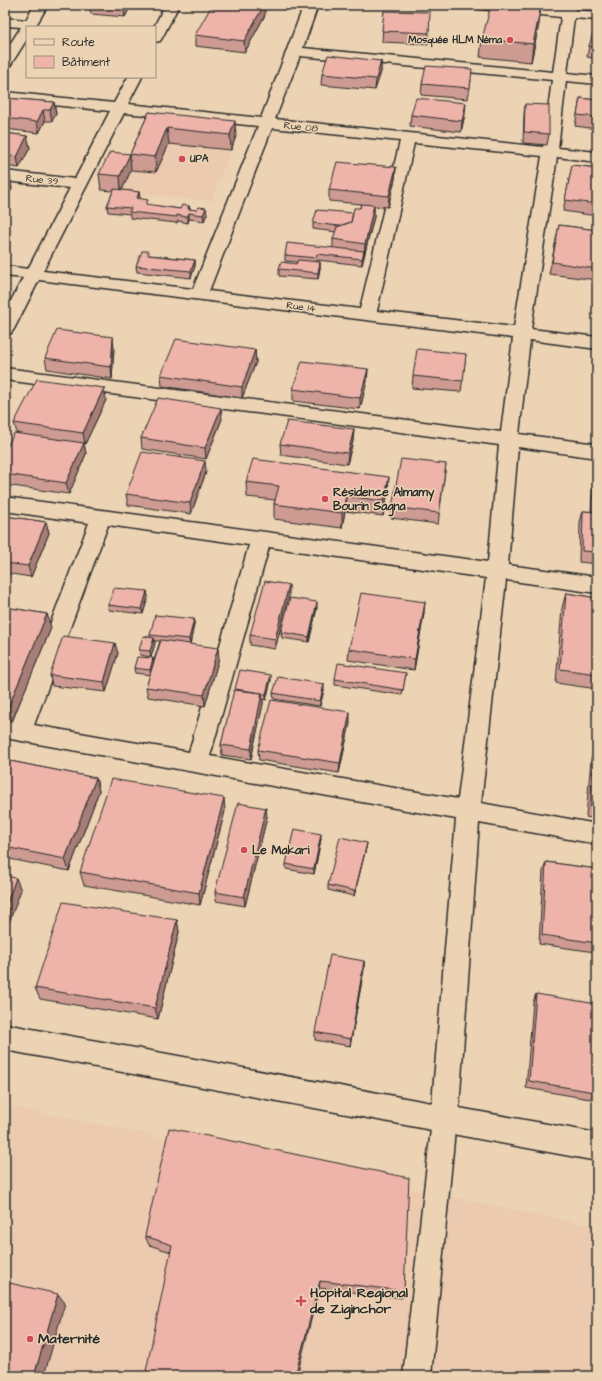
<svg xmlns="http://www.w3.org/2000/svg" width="602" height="1381" viewBox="0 0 602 1381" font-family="'Architects Daughter',sans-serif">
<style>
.built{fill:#eccab0}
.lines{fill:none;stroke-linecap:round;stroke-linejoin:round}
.service-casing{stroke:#2b2b2b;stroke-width:3}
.minor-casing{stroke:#2b2b2b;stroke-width:3}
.service{fill:#ebd3b3;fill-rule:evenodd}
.minor{fill:#ebd3b3;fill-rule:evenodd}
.wall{fill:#cd9b92;stroke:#2b2b2b}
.shaded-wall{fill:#a77e77;stroke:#2b2b2b}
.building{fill:#eeb4aa;stroke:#2b2b2b}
.poi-dot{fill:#d1495b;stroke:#ebd3b3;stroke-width:1.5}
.labels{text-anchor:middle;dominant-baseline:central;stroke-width:3;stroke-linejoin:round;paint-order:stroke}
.far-poi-label{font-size:10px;font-weight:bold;fill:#2b2b2b;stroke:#ebd3b3;text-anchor:end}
.far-street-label{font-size:10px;fill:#2b2b2b;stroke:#ebd3b3}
.poi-label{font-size:12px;font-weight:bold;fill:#2b2b2b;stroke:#ebd3b3;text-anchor:start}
.near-poi-label{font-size:14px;font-weight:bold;fill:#2b2b2b;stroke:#ebd3b3;text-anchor:start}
</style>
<rect width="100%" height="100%" fill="#ebd3b3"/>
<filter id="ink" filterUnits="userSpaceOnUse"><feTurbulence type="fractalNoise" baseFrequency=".025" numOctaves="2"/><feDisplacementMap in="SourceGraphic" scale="8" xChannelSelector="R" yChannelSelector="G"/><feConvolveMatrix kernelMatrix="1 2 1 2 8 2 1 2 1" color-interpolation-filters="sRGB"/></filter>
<g filter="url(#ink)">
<path class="built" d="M151 128 236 136 211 201 101 190 112 167 131 170Z
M5 1105 597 1227V1376H5Z"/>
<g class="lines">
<g class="service-casing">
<path id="service" d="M444 1108 453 1111 456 1120 431 1376H403L432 1120 435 1111Z"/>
</g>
<g class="minor-casing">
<path id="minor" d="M34 5H48L35 27H27V39L10 66 5 67V52L21 27 5 26V18L26 20Z
M165 5H179L162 38 160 41 155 42 154 27Z
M304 5H318L303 48 553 72 561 17 480 9 475 8 473 5H523L562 9V5H576L575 10 597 12V20L574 18 567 73 597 76V84L566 81 558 148 597 152V162L557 157 531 329 597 337V349L530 340 519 434 597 444V458L518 447 508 565 597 577V593L506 580 481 803 597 824V844L479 823 459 1108 597 1133V1161L447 1133 444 1134 437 1131 5 1050V1024L432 1103 456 819 5 738V720L13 721 89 523 5 511V497L488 562 499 445 5 380V368L501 432 513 338 39 280 14 329 11 333 5 335V312L23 278 5 276V266L28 269 70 188 5 181V171L75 179 110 111 5 100V92L114 103 128 77H142L128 104 261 118ZM300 56 552 80 543 147 275 119ZM124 113 258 126 193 289 43 271ZM272 128 400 141 360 309 209 291ZM414 143 542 156 514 327 377 311ZM108 525 249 545 189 752 34 725ZM269 547 486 578 458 799 210 756Z"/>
</g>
<use href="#service" class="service"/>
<use href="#minor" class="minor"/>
</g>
<path class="wall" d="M89 5H131L125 17 91 14Z
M584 5H597V7Z
M541 6 539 24 531 62 480 57 482 39Z
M384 11 429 33 428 44 382 42Z
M265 15 245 52 195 46V35Z
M597 33V59L587 57 589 46Z
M381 61V72L375 90 321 85 322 74Z
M471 80 468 99 421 95 422 84Z
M5 98 54 102 56 114 52 121H45L39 133 5 129Z
M580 98 597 100V129L575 126Z
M525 104 549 134 547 145 523 143 524 115Z
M149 112 236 136 231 150 169 144 156 172 131 170 122 190 139 192 140 199 149 205 180 209 189 206 190 209 207 214 204 221 189 219 188 223 178 221 177 223 130 218V214L108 212 107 206 113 191 101 190 99 174 130 154Z
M465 114 461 132 410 126 411 115Z
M5 133 27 136 30 148 19 168 5 166Z
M572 165 597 168V216L563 211Z
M396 167 395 179 388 207 374 206V217L362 265 317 260V262H320V268L318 279 279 276V269L296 264 297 262 285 261V255L333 248V239L336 232 313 229V223L353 213 360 208 361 204 329 201V190Z
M5 177H10L12 189 7 197H5Z
M559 225 597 230V280L549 274Z
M150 255 195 260V266L191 278 137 272 136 266Z
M114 348 112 379 47 369 45 358Z
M255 350 256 362 242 398 162 386 161 375Z
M466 354 461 392 412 388 413 376Z
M368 369 367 381 360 409 293 401V389Z
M106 400 85 444H84L86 454 69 494 5 485V451L17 433 14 423Z
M222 419 206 459 142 449 141 438Z
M354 429 353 441 347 464 281 455 280 444Z
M597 461V512L591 511 594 471Z
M446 464 438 524 391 518 392 507Z
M206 472 191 514 128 505 126 494Z
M246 482 388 492 383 516 345 511 342 528 274 519V504L275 500 247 497Z
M583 511 597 512V564L579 562 580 522Z
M5 516 46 522 49 533 31 577 5 573Z
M147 591 148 597 143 614 109 610 108 605Z
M566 593 597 598V689L556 683 562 608Z
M289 596 275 649 250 645V635Z
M5 607 47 614 51 628 12 721 5 720Z
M317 608 309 642 282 638 281 632Z
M424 613 414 670 348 660 349 649Z
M194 619V624L190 644 219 658 205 706 148 697 146 687 150 675 135 673 134 668 153 663 160 641H154L155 643 151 657 140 655 139 650 150 637V635Z
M118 653 106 692 52 686 50 675Z
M406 673 402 695 335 685V679Z
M271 680 266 700 263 699V704L251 759 222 755 221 745 235 690Z
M324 690 320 706 274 699 273 693Z
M350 723 339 773 259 760 258 750Z
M594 750H597V819L586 817 591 759Z
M5 760 96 778 99 791 69 871 5 858Z
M225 811 200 905 84 885 80 872Z
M267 817 245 906 216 901 215 892Z
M321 839 314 874 286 869V864Z
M367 843 366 848 354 896 328 890V885Z
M546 862 597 869V946L595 952 539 944 543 871Z
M177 920 179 932 158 1019 40 999 35 988Z
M364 961V969L350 1046 315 1040V1032Z
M536 994 594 1092 590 1099 526 1088 533 1002Z
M145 1236 404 1291 402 1298 319 1288 171 1252 149 1245Z"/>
<path class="shaded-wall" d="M124 5H131L125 17 123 6Z
M264 5H265V15L245 52 244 41Z
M541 6 539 24 531 62 533 44Z
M381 61V72L375 90 376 79Z
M54 102 56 114 52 121 50 110Z
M466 103 465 114 461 132 462 121Z
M43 110 45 121 39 133 37 122Z
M235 121 236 136 231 150 230 135Z
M167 128 169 144 156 172 155 157Z
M27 136 30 148 19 168 17 157Z
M130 154 131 170 121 192 120 176Z
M396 167 395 179 388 207 389 196Z
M10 177 12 189 7 197 5 186Z
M139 192 140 198 137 204V198Z
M374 205V217L364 255 365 244Z
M189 206V219L188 223V209Z
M206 208 207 214 204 221 203 215Z
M364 251V257L362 265V259Z
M195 260V266L191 278V271Z
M320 262V268L318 279V273Z
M113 337 114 348 112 379 111 367Z
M255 350 256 362 242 398V387Z
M368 369 367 381 360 409V398Z
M104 388 106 400 85 444 83 433Z
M221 408 222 419 206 459 205 448Z
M354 429 353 441 347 464 348 453Z
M84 443 86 454 69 494 66 483Z
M205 461 206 472 191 514 190 503Z
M389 477 388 492 383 516 384 501Z
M346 496 345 511 342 528V513Z
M46 522 49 533 31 577 28 566Z
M289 585V596L275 649V639Z
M147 591 148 597 143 614 142 609Z
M317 602V608L309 642V637Z
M425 602 424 613 414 670 415 659Z
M47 614 51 628 12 721 8 708Z
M194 619V624L190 645 189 639Z
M154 638 155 643 151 657 150 651Z
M115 643 118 653 106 692 104 682Z
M218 648 219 658 205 706 204 695Z
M153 658 154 664 151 675 150 670Z
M271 675V680L266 700V694Z
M324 684V690L320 706V701Z
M262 693 263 704 251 759V749Z
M350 712V723L339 773 340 763Z
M96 778 99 791 69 871 65 859Z
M224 798 225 811 200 905 199 893Z
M266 808 267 817 245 906 244 897Z
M321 834V839L314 874V869Z
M367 843 366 848 354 896 355 891Z
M16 878 21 890 5 934V908Z
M177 920 179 932 158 1019 155 1008Z
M364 961V969L350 1046 351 1039Z
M320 1281 319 1288 297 1376H295Z
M58 1294 65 1303 44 1376H34Z"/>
<path class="building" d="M108 5H124L123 6Z
M212 5H264L244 41 195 35Z
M491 5H530L541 6 533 44 482 39Z
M384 11 430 12 429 33 382 31Z
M593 33H597V48L589 46Z
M328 55 381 61 376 79 322 74Z
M426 66 472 69 470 88 422 84Z
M5 98 54 102 50 110H43L37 122 5 118Z
M416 98 466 103 462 121 411 115Z
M580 98 597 100V117L577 115Z
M525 104 549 105V134L524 132Z
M149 112 235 121 230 135 167 128 155 157 130 154Z
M5 133 27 136 17 157 5 155Z
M110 152 130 154 120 176 99 174Z
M337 162 396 167 389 196 329 190Z
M572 165 597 168V204L565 200Z
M5 177H10L5 186Z
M114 189 139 192 137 198 148 200 146 204 180 209 182 205 189 206 188 209 197 210 199 207 206 208 203 215 189 213 187 217 177 215V217L129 212 131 208 107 206Z
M361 204 374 205 365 244 333 239 337 227 351 222 354 208H360Z
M317 210 353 213 351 222 339 226 313 223Z
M559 225 597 230V269L552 262Z
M287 243 364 251 362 259 317 254 316 258 285 255Z
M142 251H149L148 255 195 260 191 271 136 266Z
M298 260 320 262 318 273 279 269 281 262 296 264Z
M57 330 113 337 111 367 45 358Z
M176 339 255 350 242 387 161 375Z
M417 349 466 354 463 381 413 376Z
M302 361 368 369 360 398 293 389Z
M37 379 104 388 83 433 14 423Z
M158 398 221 408 205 448 141 438Z
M287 421 354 429 348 453 280 444Z
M14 433 84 443 66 483 5 474V451Z
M142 452 205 461 190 503 126 494Z
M253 459 389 477 384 501 346 496 342 513 274 504 279 486 246 482Z
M401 459 446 464 439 513 392 507Z
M597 464V500H594Z
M583 511 597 512V552L582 551Z
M5 516 46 522 28 566 5 563Z
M265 581 289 585 275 639 250 635Z
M114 588 147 591 142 609 108 605Z
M361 593 425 602 415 659 349 649Z
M566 593 597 598V674L560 669Z
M290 598 317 602 309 637 281 632Z
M5 607 47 614 8 708 5 707Z
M155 615 194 619 189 639 150 635Z
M63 636 115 643 104 682 50 675Z
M143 636 154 638 150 651 139 650Z
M161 640 218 648 204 695 146 687Z
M137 657 153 658 150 670 134 668Z
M338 663 406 673 403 690 335 679Z
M240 670 271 675 266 694H262V693L235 689Z
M278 677 324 684 320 701 273 693Z
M234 690 262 693 251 749 221 745Z
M271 700 350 712 340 763 258 750Z
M594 750H597V809L590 807Z
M5 760 96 778 65 859 5 847Z
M111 779 224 798 199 893 80 872Z
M238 803 266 808 244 897 215 892Z
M294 829 321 834 314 869 286 864Z
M340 837 367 843 355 891 328 885Z
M546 862 597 869V943L542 935Z
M5 876 16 878 5 908Z
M63 902 177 920 155 1008 35 988Z
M330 955 364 961 351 1039 315 1032Z
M536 994 597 1004V1029L594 1092 529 1081Z
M169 1128 409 1178 404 1291 320 1281 295 1376H145L172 1245 145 1236Z
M5 1282 58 1294 34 1376H5Z"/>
</g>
<g class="poi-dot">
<circle cx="510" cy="40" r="4"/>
<circle cx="182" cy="159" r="4"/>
<circle cx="325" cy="499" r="4"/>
<circle cx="244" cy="850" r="4"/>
<path d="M299 1295h4v4h4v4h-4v4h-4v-4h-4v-4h4z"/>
<circle cx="30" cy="1339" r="4"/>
</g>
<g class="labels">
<g class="far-poi-label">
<text x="502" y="40">Mosquée HLM Néma</text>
<text x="190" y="159" text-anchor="start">UPA</text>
</g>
<g class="far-street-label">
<text transform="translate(301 127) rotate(6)">Rue 08</text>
<text transform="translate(42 180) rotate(6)">Rue 39</text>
<text transform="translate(301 307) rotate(7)">Rue 14</text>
</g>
<g class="poi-label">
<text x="333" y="492">Résidence Almamy<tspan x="333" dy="14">Bourin Sagna</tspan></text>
<text x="252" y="850">Le Makari</text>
</g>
<g class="near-poi-label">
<text x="310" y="1293">Hopital Regional<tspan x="310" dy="16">de Ziginchor</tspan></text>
<text x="38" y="1339">Maternité</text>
</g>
</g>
<rect width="602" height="1381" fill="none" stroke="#ebd3b3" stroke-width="20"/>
<rect x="10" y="10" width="582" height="1361" fill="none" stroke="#2b2b2b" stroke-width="1.5" filter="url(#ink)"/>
<rect x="26" y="26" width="130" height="52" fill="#ebd3b3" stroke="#9e907d"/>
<rect x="34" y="39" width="20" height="6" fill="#ebd3b3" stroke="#9e907d"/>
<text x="62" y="46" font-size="12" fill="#2b2b2b">Route</text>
<rect x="34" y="56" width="20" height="12" fill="#eeb4aa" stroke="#9e907d"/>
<text x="62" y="66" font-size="12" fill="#2b2b2b">Bâtiment</text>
</svg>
